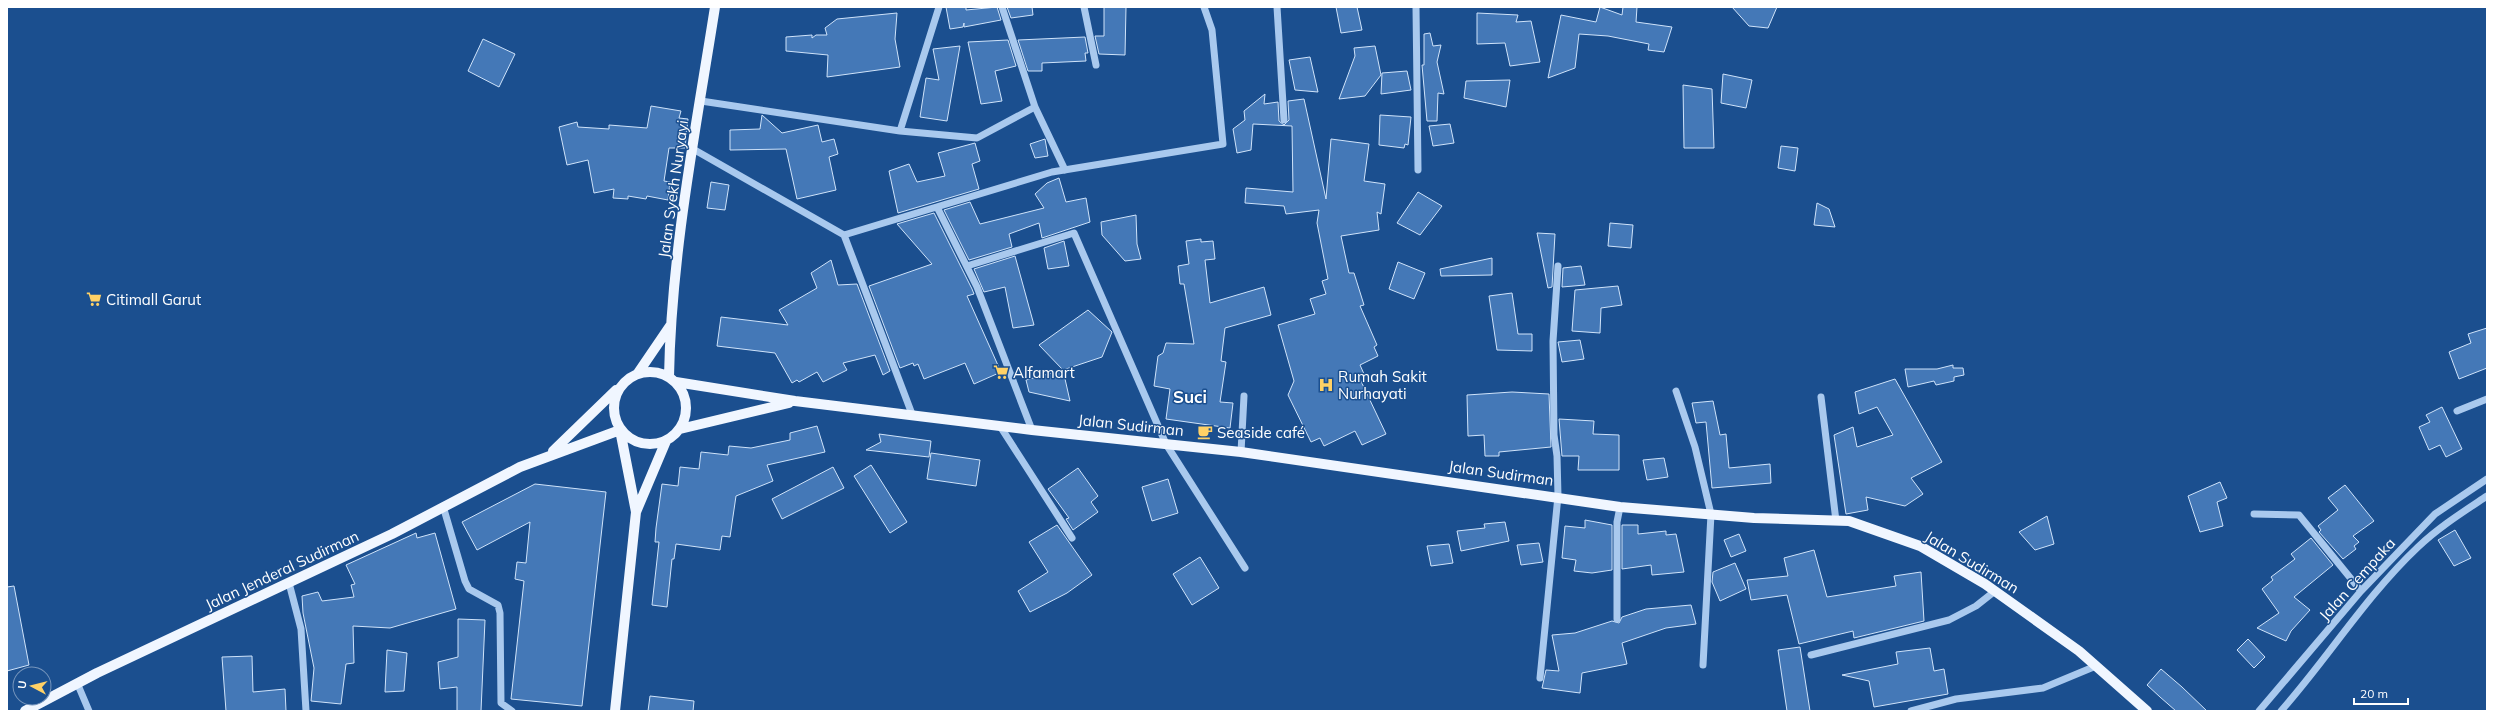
<svg xmlns="http://www.w3.org/2000/svg" width="2494" height="718" viewBox="0 0 2494 718" font-family="Mulish,sans-serif">
<style>
.building{fill:#4478b7;stroke:#cfe3fa}
.lines{fill:none;stroke-linecap:round;stroke-linejoin:round}
.minor{stroke:#a9c9ee;stroke-width:7}
.major{stroke:#f0f6ff;stroke-width:10}
.labels{text-anchor:middle;dominant-baseline:central;stroke-width:3;stroke-linejoin:round;paint-order:stroke}
.street-label{font-size:15px;fill:#fff;stroke:#1b4f8f}
.poi-label{font-size:15px;fill:#fff;stroke:#1b4f8f;text-anchor:start}
.quarter-label{font-size:17px;font-weight:bold;fill:#fff;stroke:#1b4f8f}
</style>
<rect width="100%" height="100%" fill="#1b4f8f"/>
<path class="building" d="M946 7H966V10L997 7 1001 20 964 27V23L963 27 950 29Z
M1007 7H1032L1033 15 1011 18Z
M1104 7H1126L1125 55 1099 54 1095 36H1104Z
M1336 7H1357L1362 30 1341 33Z
M1600 7 1622 15 1623 7H1637L1636 22 1672 27 1664 52 1648 50 1649 44 1608 36 1579 34 1575 68 1548 78 1561 15 1596 22Z
M1732 7H1777L1768 28 1749 26Z
M897 13 895 39 900 67 827 77 828 55 786 51V37L812 35V38L816 35H827L825 28 837 19Z
M1477 13 1518 15 1516 22 1531 21 1540 62 1510 66 1505 43 1477 44Z
M1430 33 1433 46 1441 45 1437 62 1444 94 1438 93 1437 121H1427L1422 65H1424V34Z
M1085 37 1088 53H1085L1086 61 1042 63V71H1028L1018 40Z
M483 39 515 54 499 87 468 71Z
M1008 40 1016 66 995 71 1002 101 981 104 968 42Z
M960 46 947 121 920 117 926 78 939 80 933 49Z
M1375 46 1381 75 1365 96 1339 99 1355 56 1354 48Z
M1310 57 1318 92 1295 90 1289 60Z
M1407 71 1411 90 1381 94 1382 73Z
M1723 74 1752 80 1746 108 1721 103Z
M1510 80 1506 107 1464 98 1466 81Z
M1683 85 1712 89 1714 148H1684Z
M1265 94 1264 104 1278 102 1279 121 1284 125 1289 120 1288 101 1304 99 1326 199 1331 139 1369 144 1364 181 1385 184 1381 214 1377 212 1379 230 1341 236 1349 273H1354L1364 305 1360 306 1377 345 1374 347 1378 356 1360 365 1364 374 1359 377 1386 434 1362 445 1355 431 1324 446 1320 438 1311 442 1288 395 1294 381 1278 325 1315 314 1310 299 1326 294 1322 281 1328 279 1317 223 1319 210 1286 214 1284 206 1245 203 1246 188 1293 192 1292 126 1253 124 1251 150 1237 153 1233 129 1245 120 1244 111Z
M651 106 681 111 679 118 688 119 685 148H669L664 181 670 182 668 200 647 196 646 199 628 196V199L613 198 614 189 594 193 588 160 567 165 559 127 577 122 578 127 609 129V125L647 128Z
M762 115 782 133 818 125 822 142 834 139 838 154 829 157 836 190 797 199 786 149 730 150V130L760 129Z
M1380 115 1411 117 1408 145 1405 144 1404 148 1379 145Z
M1450 124 1454 143 1433 146 1429 126Z
M1045 139 1048 156 1035 158 1030 144Z
M975 143 980 161 972 164 979 189 898 213 889 171 909 164 917 182 945 176 938 153Z
M1781 146 1798 148 1795 171 1778 168Z
M1059 178 1066 202 1086 198 1090 222 1042 238 1039 223 1009 234 1012 247 969 260 944 210 970 202 980 224 1044 208 1035 194 1047 183Z
M711 182 729 185 725 210 707 208Z
M1418 192 1442 206 1420 235 1397 223Z
M1817 203 1829 209 1835 227 1814 225Z
M934 213 972 289 974 294 967 296 1001 372 974 384 965 363 924 379 918 364 914 366 913 363 900 368 869 286 932 264 897 224Z
M1136 215 1137 244 1141 259 1125 261 1102 235 1101 222Z
M1610 223 1633 225 1631 248 1608 246Z
M1537 233 1555 234 1552 287 1548 288Z
M1201 239V242L1213 241 1215 259 1205 260 1210 303 1264 287 1271 315 1225 328 1221 361 1226 362 1220 402 1233 403 1230 428 1166 419 1170 389 1154 386 1158 356 1163 353 1166 343 1194 344 1184 284H1180L1178 266 1189 264 1186 241Z
M1064 241 1069 266 1048 269 1044 248Z
M1015 256 1034 325 1013 328 1005 287 984 292 974 269Z
M1492 258V275L1441 276 1440 269Z
M831 260 838 285 857 284 890 371 883 375 875 355 843 363 847 370 823 382 817 372 799 382 797 380 792 383 775 353 717 346 721 317 788 325 779 310 817 288 811 273Z
M1398 262 1425 273 1414 299 1389 289Z
M1581 266 1585 285 1562 287 1563 268Z
M1618 286 1622 305 1601 308 1600 333 1572 331 1575 290Z
M1512 293 1518 334H1532V351L1497 350 1489 296Z
M1088 310 1112 332 1102 357 1063 370 1039 345Z
M2487 328V368L2459 379 2449 352 2471 343 2468 334Z
M1580 340 1584 359 1562 362 1558 342Z
M1953 365V368H1963L1964 375 1954 377V381L1936 385 1934 381 1908 387 1905 369H1937Z
M1063 370 1070 401 1029 392 1026 380Z
M1895 379 1942 462 1911 478 1923 494 1905 506 1866 497 1868 510 1846 514 1834 435 1853 427 1857 447 1893 435 1877 407 1859 414 1855 392Z
M1512 392 1549 394 1551 447 1499 452V456H1485L1484 435 1468 436 1467 395Z
M1713 401 1720 435 1726 434 1729 468 1770 464 1771 483 1712 488 1706 422 1696 423 1692 403Z
M2442 407 2462 449 2446 457 2440 445 2429 450 2419 427 2430 422 2426 415Z
M1559 419 1594 421 1593 434 1619 435V470H1578L1579 456H1562Z
M817 426 825 452 767 465 773 481 736 496 730 537 722 536 720 550 676 544 674 559H672L667 607 652 605 659 542H655L656 528 662 484 678 486 680 467 699 469 701 452 728 455 729 446 751 448 790 440V433Z
M879 434 931 441 929 457 866 450 881 442Z
M931 453 980 460 976 486 927 479Z
M1664 458 1668 477 1647 480 1643 460Z
M871 465 907 522 890 533 854 476Z
M833 467 844 488 782 519 772 499Z
M1078 468 1098 496 1091 502 1098 512 1073 530 1066 519 1069 518 1048 489Z
M1168 479 1178 513 1152 521 1142 487Z
M2220 482 2227 498 2217 502 2223 526 2200 532 2188 496Z
M535 484 606 492 582 706 511 699 524 581 515 579 517 562 526 563 530 522 477 550 462 522Z
M2345 485 2374 521 2353 536 2359 542 2354 546 2356 549 2343 559 2319 532 2321 530 2318 526 2338 510 2328 498Z
M2047 516 2054 544 2035 550 2019 532Z
M1585 520 1612 525V570L1592 573 1574 571 1576 560 1562 558 1565 526 1585 528Z
M1505 522 1509 541 1461 551 1457 531 1485 528 1484 524Z
M1057 525 1092 575 1067 593 1030 612 1018 591 1048 572 1029 542Z
M1622 525H1638V534L1666 531V535L1676 534 1684 572 1652 575 1651 565 1622 569Z
M2455 530 2471 558 2454 566 2438 540Z
M416 533 417 538 435 533 456 609 390 628 353 626 354 663 346 664 341 704 311 701 314 668 303 613 302 596 318 592 322 601 354 597 351 585 355 584 346 565Z
M1739 534 1746 551 1731 557 1724 540Z
M2311 538 2333 565 2294 597 2310 610 2291 631 2286 641 2257 628 2279 613 2262 589 2273 580 2271 577 2295 559 2291 554Z
M1539 543 1543 562 1521 565 1517 545Z
M1449 544 1453 563 1431 566 1427 546Z
M1814 550 1827 597 1896 586 1894 576 1921 572 1924 621 1854 638 1853 631 1799 644 1787 595 1751 600 1747 580 1788 576 1784 558Z
M1200 557 1219 588 1192 605 1173 574Z
M1735 563 1746 589 1720 601 1712 582 1713 572Z
M14 586 29 665 7 671V587Z
M1691 605 1696 624 1666 628 1622 643 1627 664 1582 673 1580 693 1542 688 1546 670 1559 671 1552 635 1575 633 1612 621 1619 623 1622 617 1646 609Z
M458 619 485 620 481 711H457V687L440 689 438 662 458 657Z
M2248 639 2265 657 2254 668 2237 650Z
M1800 647 1810 711H1787L1778 650Z
M1930 648 1934 671 1944 669 1948 694 1874 707 1869 681 1842 675 1898 664 1896 652Z
M387 650 407 653 404 691 385 692Z
M252 656 253 692 285 689 286 711H226L222 657Z
M2161 669 2182 687 2207 711H2176L2160 697 2147 685Z
M650 696 694 701 693 711H648Z"/>
<g class="lines">
<path class="minor" d="M1002 7 1035 107 1065 170
M1084 7 1096 65
M1277 7 1284 120
M1416 7 1418 170
M701 101 900 131 977 138 1035 107
M900 131 939 7
M693 149 844 235 912 414
M937 207 977 287 1032 430
M844 235 1052 172 1223 144 1212 30 1204 7
M967 266 1074 233 1166 444 1245 568
M1676 391 1695 447 1711 514 1703 665
M1821 397 1836 521
M2457 411 2487 399
M1000 426 1072 538
M1241 452 1244 396
M443 506 465 581 469 589 498 605 500 613 501 703 512 711
M2254 514 2299 515 2361 591
M289 583 301 629 306 711
M1617 619V522L1620 507
M1811 655 1949 620 1976 606 1995 591
M1540 678 1558 496 1557 456 1554 435 1553 341 1558 266
M78 685 89 711
M1911 711 1956 699 2043 688 2096 666
M2259 711 2361 591 2435 514 2487 479
M2281 711C2328 658 2366 596 2418 547 2439 527 2463 512 2487 496"/>
<path class="major" d="M614 408a36 36 0 1 1 72 0a36 36 0 1 1-72 0Z
M638 373 670 326
M669 377C671 254 696 128 715 7
M676 382 795 401 1032 430 1241 452 1620 507 1754 518 1849 521 1920 546 1985 584 2079 651 2147 711
M680 429 789 403
M620 430 636 512
M553 451 616 390
M25 711 97 673 392 534 520 467 620 430
M615 711 636 512 666 441"/>
</g>
<defs>
<g id="supermarket-bare" transform="scale(1.2)"><path d="M-6-5.5h2.5l.6 2H6L4.5 2H-2.5L-4.4-4H-6ZM-1.5 3.2a1.3 1.3 0 1 0 .1 0ZM3 3.2a1.3 1.3 0 1 0 .1 0Z" fill="#ffd166" stroke="#1b4f8f" stroke-width="2.5" paint-order="stroke"/></g>
<g id="hospital-bare" transform="scale(1.2)"><path d="M-5-5h3v3.5h4V-5h3V5h-3V1.5h-4V5h-3Z" fill="#ffd166" stroke="#1b4f8f" stroke-width="2.5" paint-order="stroke"/></g>
<g id="cafe-bare" transform="scale(1.2)"><path d="M-5.5-4.5H6V0H3Q3 3.5 0 3.5H-2.5Q-5.5 3.5-5.5 0ZM3-3.2v2h1.7v-2ZM-6 4.5H4V6H-6Z" fill="#ffd166" stroke="#1b4f8f" stroke-width="2.5" paint-order="stroke"/></g>
</defs>
<g fill-rule="evenodd">
<use href="#supermarket-bare" x="94" y="299"/>
<use href="#supermarket-bare" x="1001" y="372"/>
<use href="#hospital-bare" x="1326" y="385"/>
<use href="#cafe-bare" x="1205" y="432"/>
</g>
<g class="labels">
<g class="street-label">
<text transform="translate(673 189) rotate(-82)">Jalan Syekh Nuryayi</text>
<text transform="translate(1131 425) rotate(6)">Jalan Sudirman</text>
<text transform="translate(1501 473) rotate(8)">Jalan Sudirman</text>
<text transform="translate(1972 562) rotate(31)">Jalan Sudirman</text>
<text transform="translate(282 570) rotate(-25)">Jalan Jenderal Sudirman</text>
<text transform="translate(2357 579) rotate(-48)">Jalan Cempaka</text>
</g>
<g class="poi-label">
<text x="106" y="299">Citimall Garut</text>
<text x="1013" y="372">Alfamart</text>
<text x="1338" y="376">Rumah Sakit<tspan x="1338" dy="17">Nurhayati</tspan></text>
<text x="1217" y="432">Seaside café</text>
</g>
<g class="quarter-label">
<text x="1190" y="396">Suci</text>
</g>
</g>
<rect width="2494" height="718" fill="none" stroke="#ffffff" stroke-width="16"/>
<g transform="translate(32 686) rotate(277)"><circle r="19" fill="#1b4f8f" stroke="#7695bc"/>
<path d="M0-3L7 15L0 10L-7 15Z" fill="#ffd166"/>
<text y="-6" font-size="11" font-weight="bold" text-anchor="middle" fill="#ffffff">U</text>
</g>
<path d="M2354 698v6h54v-6" fill="none" stroke="#ffffff" stroke-width="2"/>
<text x="2360" y="698" font-size="12" fill="#ffffff" stroke="#1b4f8f" stroke-width="3" paint-order="stroke">20 m</text>
</svg>
